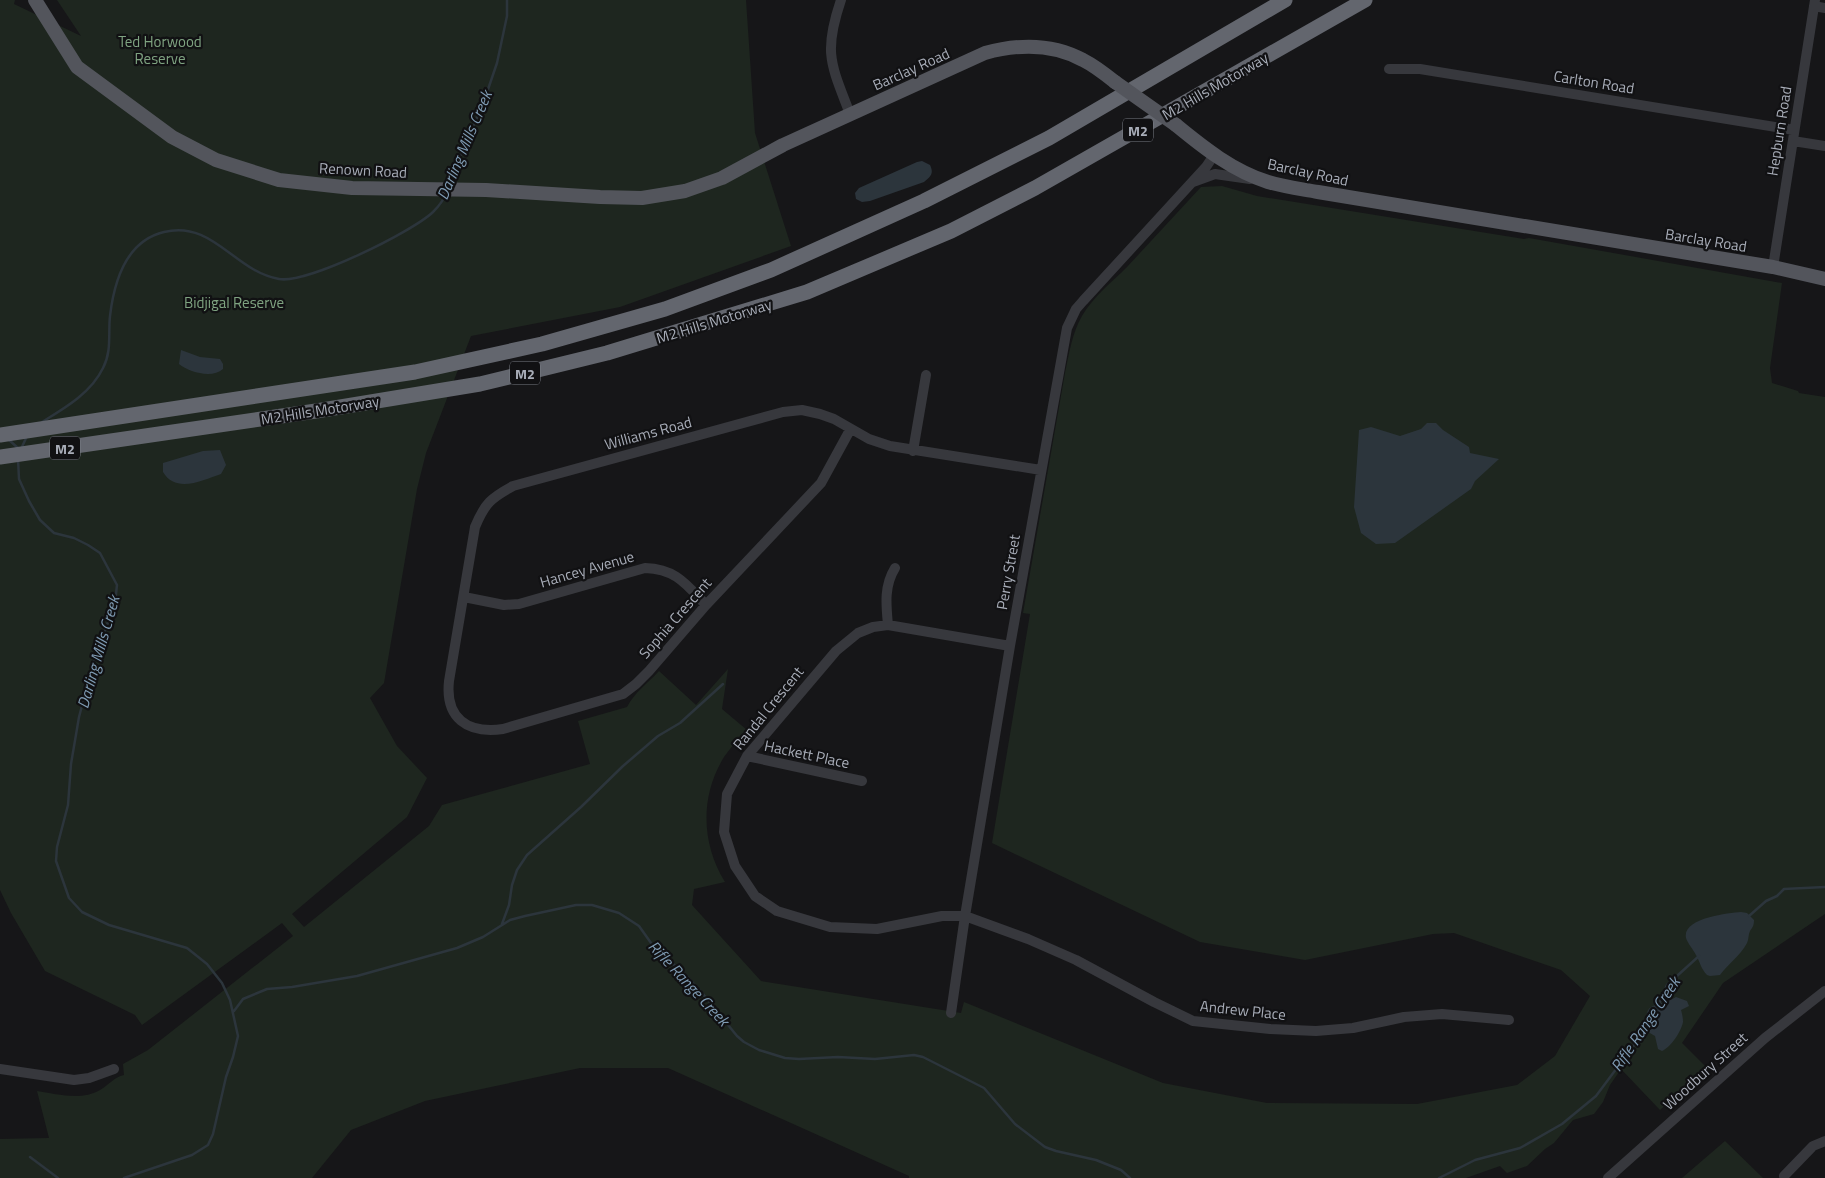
<svg xmlns="http://www.w3.org/2000/svg" width="1825" height="1178" viewBox="0 0 1825 1178" font-family="'Titillium Web',sans-serif">
<style>
.green{fill:#1e261f}
.water{fill:#2c353c}
.lines{fill:none;stroke-linecap:round;stroke-linejoin:round}
.stream{stroke:#2c353c;stroke-width:2.5}
.minor{stroke:#37383d;stroke-width:10}
.major{stroke:#53555c;stroke-width:14}
.highway{stroke:#63666e;stroke-width:15}
.major-bridge{stroke:#53555c;stroke-width:14}
.labels{text-anchor:middle;dominant-baseline:central;stroke-width:4.5;stroke-linejoin:round;paint-order:stroke}
.shield{fill:#111113;stroke:#7b7e86;stroke-width:1}
.shield-label{font-size:14px;font-weight:bold;fill:#a8adb8}
.park-label{font-size:15px;fill:#7fa381;stroke:#111113}
.street-label{font-size:15px;fill:#a8adb8;stroke:#111113}
.water-label{font-size:16px;font-style:italic;fill:#7f9bb3;stroke:#111113}
</style>
<rect width="100%" height="100%" fill="#161618"/>
<path class="green" d="M0 0H15L14 4 81 36 57 0H746L755 133 791 246 620 307 471 336 426 453 417 489 384 683 370 698 397 746 427 778 407 817 292 914 304 927 429 826 442 805 590 764 578 721 627 707C634 693 648 683 659 671L696 705 728 669 722 709 747 730C739 738 731 747 724 757 700 796 701 843 725 882L694 889 692 905 761 981 961 1013 964 1002 1163 1083 1267 1103 1417 1104 1517 1085 1555 1056 1590 996 1561 970 1454 933 1433 934 1305 960 1200 942 992 843 1030 614 1023 613 1065 373C1069 354 1072 333 1082 316 1093 297 1112 282 1127 267L1201 187 1222 186 1257 196 1524 239 1529 238 1782 283 1770 368 1772 383 1798 391 1799 393 1825 397V914L1723 983 1682 1043 1706 1067 1660 1110 1621 1069 1610 1085 1603 1102 1594 1114 1573 1120 1554 1143 1545 1149 1527 1166 1507 1173 1500 1166 1466 1178H909V1176L668 1068H580L425 1101 351 1130 312 1178H0V1139L49 1138 37 1091C56 1094 82 1101 100 1090 109 1085 114 1077 124 1075L123 1064 148 1050 293 936 282 923 142 1025 135 1015 45 971 11 913 0 890Z
M1725 1141 1763 1178H1682Z"/>
<path class="water" d="M922 161 930 165C934 173 931 177 924 182L870 201 862 202 856 199 855 193 859 188 917 162Z
M181 350 200 357 220 359 223 364V369C212 379 189 372 179 364Z
M1427 423H1436L1443 430 1469 447 1470 453 1499 459 1475 481 1471 489 1395 543 1376 544 1361 533 1354 507 1359 430 1371 427 1400 436 1421 429Z
M220 450 226 465 221 474C203 480 176 494 163 472V463L203 451Z
M1741 912 1747 913 1754 920C1754 925 1753 927 1750 931 1748 935 1749 939 1747 943 1740 956 1728 964 1720 975L1710 976 1707 975C1701 969 1700 962 1696 955 1693 949 1688 944 1686 938 1682 918 1728 913 1741 912Z
M1676 997 1687 1001 1689 1006 1681 1010C1682 1013 1683 1018 1683 1022 1681 1032 1671 1047 1662 1051L1658 1049 1655 1036 1648 1032C1642 998 1655 1010 1676 997Z"/>
<g class="lines">
<path class="stream" d="M449 186 454 170 483 104 497 63 507 16V0
M42 422C65 408 91 393 103 368 112 351 108 334 110 316 114 282 126 241 164 232 213 220 234 271 279 279 307 284 412 232 433 212 439 206 444 200 446 193
M9 440 18 448
M21 449 27 436
M18 459 19 479 29 501 40 520 54 533 74 538 88 545 100 553 117 585 115 603 94 660 79 717 71 764 68 805 57 847 56 861 69 898 82 912 109 925 187 948 207 964 222 983 230 1000 238 1036 233 1057 226 1077 213 1134 208 1145 192 1155 124 1178
M1749 916 1766 901 1777 896 1784 889 1825 887
M502 924 509 905 512 885 517 870 527 855 581 807 623 766 658 736 680 723 723 684
M1659 1004 1667 985 1699 956
M234 1011 243 999 267 989 292 987 357 976 457 948 483 937 510 920 525 916 576 905H592L619 913 639 926 656 950 684 973 703 994 737 1036 744 1042 759 1050 785 1058 799 1059 838 1057 875 1059 914 1055 923 1057 984 1088 1015 1124 1045 1147 1056 1151 1096 1160 1121 1170 1130 1178
M30 1157 58 1178
M1439 1178 1475 1160 1520 1148 1562 1124 1596 1096 1649 1025"/>
<path class="minor" d="M841 0C823 53 831 64 850 114
M1814 6 1825 8
M1389 69H1420L1794 130
M1793 141 1825 146
M1193 182 1215 174 1250 179
M1773 267 1815 0
M850 430 821 483 706 605 649 671 636 684 623 694 503 729C467 734 445 718 449 681L475 527C485 503 491 498 513 486L783 412 802 410 820 414 834 419 869 439 890 446 1041 470
M913 451 926 375
M464 597 504 605 519 604 645 568C676 569 686 584 706 605
M888 625C886 604 884 586 895 568
M1010 646 888 625 873 627 858 633 836 651 747 756 727 794 724 832 735 866 755 896 777 911 830 927 877 929 942 916H965L1028 939 1076 960 1154 1002 1193 1021 1270 1029 1316 1031 1353 1028 1404 1017 1442 1014 1509 1020
M747 756 862 781
M951 1013 965 916 1010 646 1067 328 1076 309 1083 301 1206 167 1214 155
M0 1069 74 1080 89 1078 114 1069
M1784 1176 1813 1146 1825 1141
M1608 1178 1765 1038 1825 991"/>
<path class="major" d="M35 0 77 67 172 137 216 160 279 180 352 188 486 190 600 197 642 198 685 191 722 178 783 145 985 53C1018 44 1052 43 1083 60 1095 66 1105 74 1115 82
M1176 125C1204 148 1233 171 1268 182 1284 187 1302 189 1318 192L1773 267 1825 279"/>
<path class="highway" d="M0 435 415 372 542 344 665 309 771 270 924 201 1049 138 1285 0
M0 457 316 411 480 384 607 353 807 292 951 231 1035 188 1365 0"/>
<path class="major-bridge" d="M1115 82 1176 125"/>
</g>
<g class="labels">
<g class="shield">
<rect x="1123" y="118.5" width="30" height="23" rx="4"/>
<rect x="510" y="361.5" width="30" height="23" rx="4"/>
<rect x="50" y="436.5" width="30" height="23" rx="4"/>
</g>
<g class="shield-label">
<text x="1138" y="130">M2</text>
<text x="525" y="373">M2</text>
<text x="65" y="448">M2</text>
</g>
<g class="park-label">
<text x="160" y="41">Ted Horwood<tspan x="160" dy="17">Reserve</tspan></text>
<text x="234" y="302">Bidjigal Reserve</text>
</g>
<g class="street-label">
<text transform="translate(911 69) rotate(-24)">Barclay Road</text>
<text transform="translate(1594 82) rotate(9)">Carlton Road</text>
<text transform="translate(1215 86) rotate(-30)">M2 Hills Motorway</text>
<text transform="translate(1779 131) rotate(-81)">Hepburn Road</text>
<text transform="translate(363 170) rotate(3)">Renown Road</text>
<text transform="translate(1308 172) rotate(12)">Barclay Road</text>
<text transform="translate(1706 240) rotate(9)">Barclay Road</text>
<text transform="translate(714 321) rotate(-17)">M2 Hills Motorway</text>
<text transform="translate(320 410) rotate(-9)">M2 Hills Motorway</text>
<text transform="translate(648 433) rotate(-15)">Williams Road</text>
<text transform="translate(587 569) rotate(-16)">Hancey Avenue</text>
<text transform="translate(1008 572) rotate(-80)">Perry Street</text>
<text transform="translate(675 618) rotate(-49)">Sophia Crescent</text>
<text transform="translate(768 708) rotate(-51)">Randal Crescent</text>
<text transform="translate(807 754) rotate(12)">Hackett Place</text>
<text transform="translate(1243 1010) rotate(6)">Andrew Place</text>
<text transform="translate(1705 1071) rotate(-42)">Woodbury Street</text>
</g>
<g class="water-label">
<text transform="translate(464 145) rotate(-67)">Darling Mills Creek</text>
<text transform="translate(98 652) rotate(-74)">Darling Mills Creek</text>
<text transform="translate(689 983) rotate(47)">Rifle Range Creek</text>
<text transform="translate(1645 1024) rotate(-56)">Rifle Range Creek</text>
</g>
</g>
</svg>
